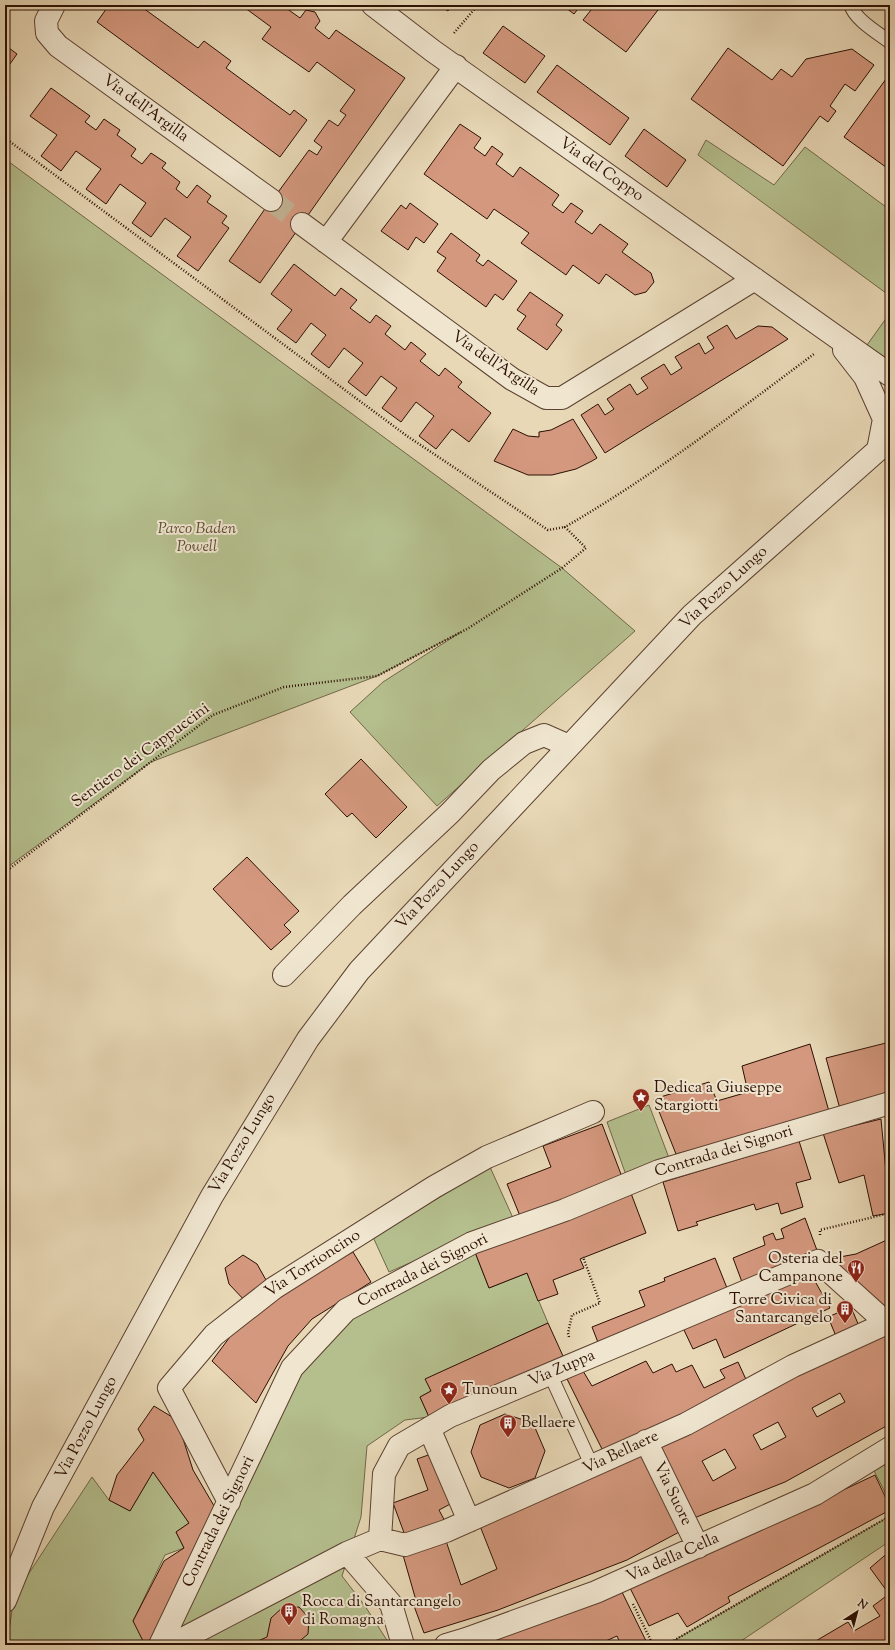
<svg xmlns="http://www.w3.org/2000/svg" width="895" height="1650" viewBox="0 0 895 1650" font-family="'Sorts Mill Goudy',serif">
<style>
.green{fill:#b5bf8e;stroke:#706748}
.building{fill:#d4987e;stroke:#2c0f03;fill-rule:evenodd}
.lines{fill:none;stroke-linecap:round;stroke-linejoin:round}
.street-tunnel{stroke:#c2b092;stroke-width:22;stroke-dasharray:22 11;stroke-linecap:butt}
.lane-casing{stroke:#5b4130;stroke-width:15}
.street-casing{stroke:#5b4130;stroke-width:24}
.path{stroke:#2c0f03;stroke-width:2.5;stroke-dasharray:1 2;stroke-linecap:butt}
.lane{stroke:#f0e6d0;stroke-width:13}
.street{stroke:#f0e6d0;stroke-width:22}
.labels{text-anchor:middle;dominant-baseline:central;stroke-width:4;stroke-linejoin:round;paint-order:stroke}
.street-label{font-size:16px;fill:#2c0f03;stroke:#f0e6d0}
.park-label{font-size:16px;font-style:italic;fill:#5c4d34;stroke:#f0e6d0}
.poi-label{font-size:16px;fill:#2c0f03;stroke:#f0e6d0;text-anchor:start}
</style>
<rect width="100%" height="100%" fill="#e8d8b6"/>
<filter id="stains"><feTurbulence type="fractalNoise" baseFrequency=".005" numOctaves="4"/><feColorMatrix values="0 0 0 0 .2 0 0 0 0 .09 0 0 0 0 .02 0 0 0 .5 -.17"/></filter>
<radialGradient id="worn" r=".72"><stop offset=".6" stop-color="#630" stop-opacity="0"/><stop offset="1" stop-color="#630" stop-opacity=".3"/></radialGradient>
<path class="green" d="M706 140 774 185 805 147 890 210V296L698 155Z
M5 159 562 568 635 631 437 806 350 712 383 682 461 632 377 676 151 762 5 869Z
M890 313V361L867 345Z
M649 1105 669 1158 626 1175 607 1122Z
M490 1167 513 1218 389 1272 373 1237Z
M473 1247 489 1288 527 1273 548 1323 426 1379 431 1391 420 1397 429 1417 405 1420 367 1446 361 1517 342 1576 365 1606 390 1645H159L292 1368 346 1310Z
M890 1448V1502L869 1461Z
M153 1472 189 1523 176 1532 184 1548 165 1555 133 1621 150 1645H7L14 1596 92 1477 109 1500 130 1511Z
M890 1516V1541L735 1645H666Z"/>
<path class="building" d="M109 5H139L198 48 204 41 231 61 226 68 290 115 294 110 307 120 280 157 97 22Z
M241 5H288L286 8 300 18 306 10 315 12 320 21 315 28 329 39 336 30 405 78 260 283 229 261 271 200 276 195 309 150 317 155 322 147 314 141 329 120 338 126 346 115 340 111 355 90 317 62 309 72 262 39 271 27Z
M439 5H452L448 11Z
M562 5H581L574 14Z
M595 5H659L661 6 626 52 583 20Z
M503 26 545 56 525 83 483 53Z
M5 45 17 54 5 71Z
M728 48 772 80 781 69 792 77 806 59 852 49 874 65 855 91 845 84 830 106 836 111 828 122 820 116 783 166 691 99Z
M557 65 629 118 610 145 537 92Z
M886 79 890 82V170L844 137Z
M51 88 90 116 85 122 96 130 104 119 120 130 117 135 136 149 131 156 142 164 151 153 166 163 162 168 180 182 176 189 187 198 197 185 211 196 207 202 227 216 222 223 229 228 198 271 177 256 191 237 165 218 151 237 132 223 146 203 120 184 106 204 86 189 101 169 76 151 61 171 41 156 57 135 30 116Z
M460 124 481 138 474 148 485 156 492 146 503 154 496 164 513 177 520 167 559 195 552 205 563 213 571 203 583 211 575 222 592 234 600 224 628 244 622 252 651 273 654 282 646 292 635 295 606 274 599 284 573 265 566 275 521 243 529 233 494 209 487 219 424 174Z
M644 129 686 160 667 187 625 156Z
M410 203 438 224 424 243 416 237 408 250 381 231 401 205 406 209Z
M451 233 480 255 476 261 483 266 488 260 517 281 503 300 495 294 486 307 437 271 446 258 437 252Z
M294 264 335 296 341 288 357 300 350 308 370 323 376 315 391 326 385 334 405 350 411 342 426 354 420 361 439 376 445 368 462 382 458 387 491 413 469 442 452 429 436 449 419 436 434 416 416 402 401 422 382 408 397 388 381 376 366 396 348 382 363 363 344 348 329 368 311 354 326 335 311 323 296 343 277 329 292 310 271 294Z
M530 292 563 315 556 325 562 330 547 350 517 329 526 316 517 310Z
M727 325 736 339 758 326 772 327 788 339 605 453 581 415 598 404 605 415 614 409 607 399 630 384 637 395 648 388 641 378 664 364 671 375 682 368 675 357 699 343 705 354 714 348 707 337Z
M573 419 597 458 592 461 576 469 552 475H528L494 461 513 429 528 436 539 437V432L551 430Z
M361 759 407 807 376 838 352 813 347 817 325 794Z
M247 857 299 911 284 925 291 932 271 950 213 889Z
M890 1042V1098L840 1109 826 1058Z
M810 1044 830 1115 676 1154 654 1099 709 1082 717 1101 748 1092 742 1066Z
M881 1119 888 1193H890V1213L873 1216 864 1175 839 1183 823 1133Z
M602 1124 622 1177 520 1216 507 1184 551 1167 543 1146Z
M799 1141 811 1179 796 1183 803 1207 781 1214 778 1203 756 1210 754 1204 696 1222 698 1225 678 1231 663 1182Z
M629 1188 646 1233 580 1259 584 1268 553 1280 558 1294 538 1301 527 1273 489 1288 473 1247Z
M805 1218 818 1253 742 1282 733 1258 765 1245 763 1237 773 1233 776 1240 784 1238 781 1229Z
M889 1239 890 1241V1316L829 1259 856 1254Z
M353 1252 371 1282 312 1319 288 1346 256 1403 212 1361 238 1326 290 1286Z
M243 1255 257 1264 266 1280 247 1303 229 1284 225 1268Z
M715 1258 729 1293 599 1345 592 1327 645 1306 639 1291 665 1281 664 1278Z
M811 1274 830 1308 724 1358 716 1339 693 1349 683 1328Z
M851 1307 861 1331 838 1341 828 1317Z
M548 1323 563 1356 429 1417 420 1397 431 1391 425 1379Z
M890 1332V1424L785 1482 689 1520 651 1443ZM840 1393 845 1402 817 1417 812 1408ZM778 1422 786 1437 761 1450 753 1435ZM725 1449 736 1468 713 1481 702 1461Z
M646 1361 653 1373 672 1364 676 1372 692 1365 704 1388 725 1378 720 1370 738 1362 749 1386 605 1455 567 1379 583 1371 592 1386Z
M154 1406 177 1420 193 1470 217 1511 160 1631 148 1645H145L133 1621 164 1561 184 1548 176 1532 189 1523 153 1472 130 1511 109 1500 117 1475 144 1440 138 1429Z
M505 1414 533 1423 545 1451 535 1478 509 1488 481 1477 471 1452 480 1425Z
M434 1453 456 1501 439 1510 447 1525 406 1538 393 1503 428 1490 417 1459Z
M644 1453 681 1531 627 1560 498 1610 424 1633 414 1606 417 1604 403 1555 446 1541 461 1585 497 1569 480 1526Z
M875 1475 890 1507V1510L728 1597 730 1602 687 1627 678 1613 649 1626 629 1586 782 1519Z
M890 1551V1645H809L848 1622 854 1631 880 1616 873 1606 889 1594 870 1568Z
M621 1590 648 1645H621L617 1636 597 1645H483Z
M299 1607 309 1618 308 1634 295 1645H249L267 1637 271 1618 282 1608Z"/>
<g class="lines">
<path class="street-tunnel" d="M271 200 302 224"/>
<g class="lane-casing">
<path id="lane" d="M851 5C854 19 878 33 890 42
M550 1374 592 1466"/>
</g>
<g class="street-casing">
<path id="street" d="M54 5 46 21 47 33 58 46 271 200
M373 5 433 51 890 375
M302 224 512 379 546 398H562L755 279
M326 242 456 66
M844 350 865 377 884 419 878 450
M284 975 352 905 450 813 491 770 524 743 544 735 569 746
M429 1428 469 1521
M646 1441 698 1547
M229 1502 169 1388 214 1335 274 1288 434 1187 487 1157 593 1112
M380 1539 384 1474 399 1446 450 1416 818 1261 890 1326
M347 1553 391 1604 403 1645
M5 1601 43 1507 212 1196 308 1039 359 971 692 615 878 450 890 442
M160 1645 292 1368 346 1310 472 1243 565 1210 659 1171 890 1103
M171 1645 347 1553 380 1539 405 1545 446 1531 686 1424 793 1366 887 1323
M446 1645 466 1639 596 1592 815 1494 890 1448"/>
</g>
<path class="path" d="M702 5 704 6 706 5
M454 33 478 5
M5 138 407 436 548 530 565 527
M5 872 213 715 284 687 377 676 467 629 562 568 586 548 565 527C653 476 732 415 814 354
M820 1235V1230L890 1213
M569 1337 568 1333 572 1315 600 1303 583 1257
M633 1604 653 1645
M666 1645 890 1516"/>
<use href="#lane" class="lane"/>
<use href="#street" class="street"/>
</g>
<defs>
<g id="sight-pin" transform="scale(0.9)"><path d="M0 17L-7.5 6A9.5 9.5 0 1 1 7.5 6Z" fill="#8f2418" stroke="#f0e6d0"/><path d="M0-6L1.8-2.2L6-1.7L2.9 1.2L3.7 5.4L0 3.3L-3.7 5.4L-2.9 1.2L-6-1.7L-1.8-2.2Z" fill="#fff"/></g>
<g id="restaurant-pin" transform="scale(0.9)"><path d="M0 17L-7.5 6A9.5 9.5 0 1 1 7.5 6Z" fill="#8f2418" stroke="#f0e6d0"/><path d="M-5-6h1v4h1v-4h1v4h1v-4h1v5L-1.5 .5V6h-2V.5L-5-1ZM5-6V6H3V1.5H1.5Q1.5-4 5-6Z" fill="#fff"/></g>
<g id="building-pin" transform="scale(0.9)"><path d="M0 17L-7.5 6A9.5 9.5 0 1 1 7.5 6Z" fill="#8f2418" stroke="#f0e6d0"/><path d="M-4-6H4V6H1V3H-1V6H-4ZM-2.5-4.3h1.7v1.8h-1.7ZM.8-4.3h1.7v1.8H.8ZM-2.5-1h1.7V.8h-1.7ZM.8-1h1.7V.8H.8Z" fill="#fff"/></g>
</defs>
<g fill-rule="evenodd">
<use href="#sight-pin" x="641" y="1097"/>
<use href="#restaurant-pin" x="856" y="1268"/>
<use href="#building-pin" x="845" y="1309"/>
<use href="#sight-pin" x="449" y="1390"/>
<use href="#building-pin" x="508" y="1423"/>
<use href="#building-pin" x="289" y="1611"/>
</g>
<g class="labels">
<g class="street-label">
<text transform="translate(145 109) rotate(36)">Via dell'Argilla</text>
<text transform="translate(601 170) rotate(35)">Via del Coppo</text>
<text transform="translate(495 364) rotate(34)">Via dell'Argilla</text>
<text transform="translate(724 588) rotate(-43)">Via Pozzo Lungo</text>
<text transform="translate(141 756) rotate(-36)">Sentiero dei Cappuccini</text>
<text transform="translate(438 886) rotate(-47)">Via Pozzo Lungo</text>
<text transform="translate(243 1144) rotate(-59)">Via Pozzo Lungo</text>
<text transform="translate(724 1152) rotate(-17)">Contrada dei Signori</text>
<text transform="translate(313 1264) rotate(-33)">Via Torrioncino</text>
<text transform="translate(423 1271) rotate(-27)">Contrada dei Signori</text>
<text transform="translate(562 1369) rotate(-23)">Via Zuppa</text>
<text transform="translate(87 1428) rotate(-62)">Via Pozzo Lungo</text>
<text transform="translate(621 1453) rotate(-25)">Via Bellaere</text>
<text transform="translate(672 1494) rotate(64)">Via Suore</text>
<text transform="translate(219 1522) rotate(-64)">Contrada dei Signori</text>
<text transform="translate(673 1558) rotate(-24)">Via della Cella</text>
</g>
<g class="park-label">
<text x="197" y="529">Parco Baden<tspan x="197" dy="18">Powell</tspan></text>
</g>
<g class="poi-label">
<text x="654" y="1088">Dedica a Giuseppe<tspan x="654" dy="18">Stargiotti</tspan></text>
<text x="843" y="1259" text-anchor="end">Osteria del<tspan x="843" dy="18">Campanone</tspan></text>
<text x="832" y="1300" text-anchor="end">Torre Civica di<tspan x="832" dy="18">Santarcangelo</tspan></text>
<text x="462" y="1390">Tunoun</text>
<text x="521" y="1423">Bellaere</text>
<text x="302" y="1602">Rocca di Santarcangelo<tspan x="302" dy="18">di Romagna</tspan></text>
</g>
</g>
<rect width="895" height="1650" fill="none" stroke="#e8d8b6" stroke-width="20"/>
<rect x="6" y="6" width="883" height="1638" fill="none" stroke="#2c0f03" stroke-width="2"/>
<rect x="10" y="10" width="875" height="1630" fill="none" stroke="#2c0f03"/>
<g transform="translate(857 1612) rotate(36)" stroke="#f0e6d0" stroke-width="3" paint-order="stroke">
<path d="M0-3L7 15L0 10L-7 15Z" fill="#2c0f03"/>
<text y="-6" font-size="11" font-weight="bold" text-anchor="middle" fill="#2c0f03">N</text>
</g>
<rect width="100%" height="100%" filter="url(#stains)"/>
<rect width="100%" height="100%" fill="url(#worn)"/>
</svg>
